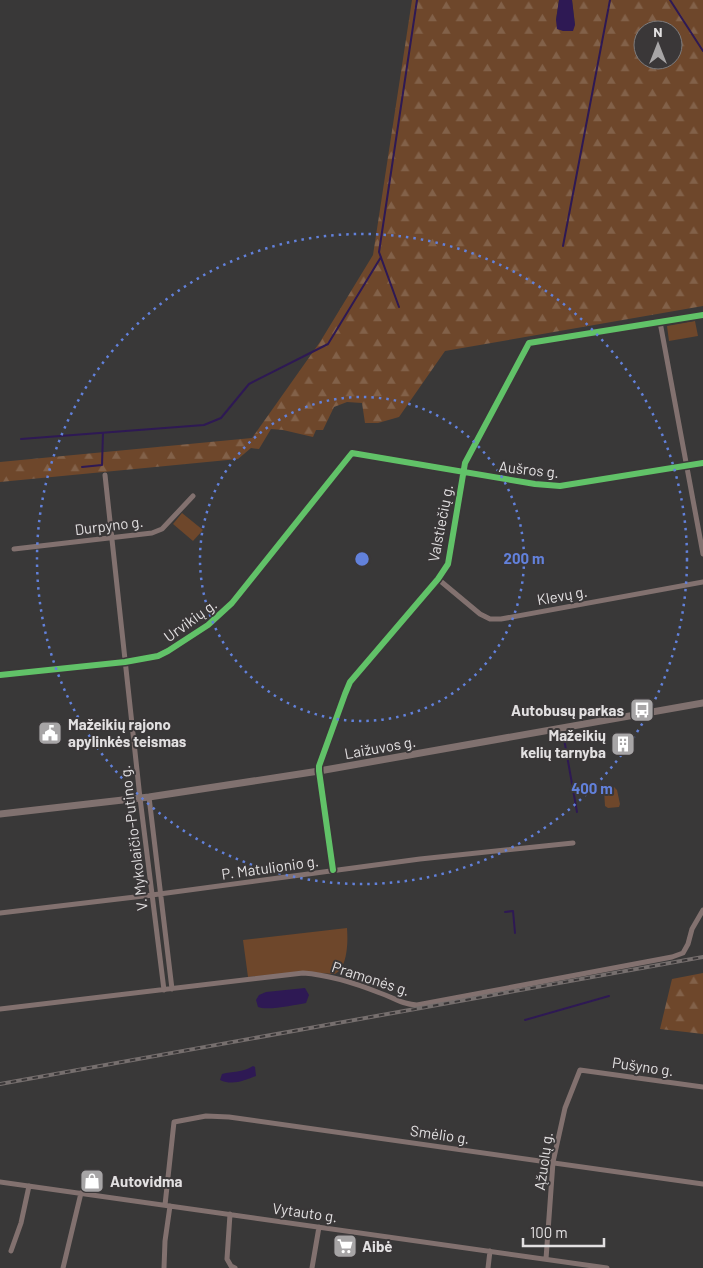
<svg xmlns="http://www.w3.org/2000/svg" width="703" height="1268" viewBox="0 0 703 1268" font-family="Barlow,sans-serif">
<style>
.green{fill:#6e472b}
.forest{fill:url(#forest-firs);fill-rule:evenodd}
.water{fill:#2e1954}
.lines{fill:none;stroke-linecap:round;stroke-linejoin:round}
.stream{stroke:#2e1954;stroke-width:2}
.minor{stroke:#82716f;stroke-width:5}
.major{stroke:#80716f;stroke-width:7}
.rail-casing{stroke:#766f6e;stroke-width:4}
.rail{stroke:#3a3738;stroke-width:2;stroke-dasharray:5.5;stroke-linecap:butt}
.cycleway-casing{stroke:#3a3738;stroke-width:9}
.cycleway{stroke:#61c268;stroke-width:6}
.ring{fill:none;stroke:#6281db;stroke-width:2.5;stroke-dasharray:2.5 5}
.labels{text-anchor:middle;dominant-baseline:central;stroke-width:4;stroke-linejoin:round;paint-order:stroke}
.street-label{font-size:15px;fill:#e2e0e1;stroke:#3a3738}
.poi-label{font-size:15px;font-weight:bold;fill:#e2e0e1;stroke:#3a3738;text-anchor:start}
.centre{fill:#6281db;stroke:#3a3738;stroke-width:2.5}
.ring-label{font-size:15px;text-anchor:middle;font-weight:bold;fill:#6281db;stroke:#3a3738;stroke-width:4;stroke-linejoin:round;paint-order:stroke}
</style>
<defs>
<pattern id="forest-firs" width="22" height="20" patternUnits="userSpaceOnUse" patternTransform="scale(1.25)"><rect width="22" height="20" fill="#6e472b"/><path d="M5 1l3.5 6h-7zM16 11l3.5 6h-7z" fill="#826149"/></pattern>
</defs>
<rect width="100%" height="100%" fill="#393838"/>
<path class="green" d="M695 321 698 336 669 341 667 326Z
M182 513 203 530 193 541 173 524Z
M614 787 617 790 620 804 619 807 608 808 605 806 604 790Z
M347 928C348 941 348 967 335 974L302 972 248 977 243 940Z"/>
<path class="forest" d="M412 0H559L556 20 575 25 572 0H703V306L445 351 399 417 378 423H365L362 403 347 402 334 407 323 430H316L313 437 283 430 271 429 259 449 251 448 238 459 0 482V462L252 438 320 342 373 255ZM643 30H673V60H643Z
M703 973V1034L660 1029 672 979Z"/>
<path class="water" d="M559 0H572L575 25 573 31H563L557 29 556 20Z
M305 988 309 995 306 1003C295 1005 267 1011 258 1007L256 1000 259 995 266 992Z
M253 1066 255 1067 256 1076C245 1080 233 1086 220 1080L222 1074C233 1071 242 1073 253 1066Z"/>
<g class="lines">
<path class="stream" d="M670 0 703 51
M563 246 610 0
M399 307 379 252 417 0
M21 439 204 425 221 418 249 384 328 344 381 257
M82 467 102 465 103 433
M563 733 577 812
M505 912 513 911 515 933
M525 1020 609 996"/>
<path class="minor" d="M660 322 703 554
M105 475 140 798 164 990
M14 549 152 533 162 529 193 496
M438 579 480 614 490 619H501L703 582
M0 675 125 662 158 656 168 651 208 625 232 603 352 453 535 484 560 486 703 463
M149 797 172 989
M333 870 319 771V766L345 694 350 682 438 579 448 564 465 463 529 343 703 315
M0 913 152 895 420 859 573 843
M0 1009 303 973C330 975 355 983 380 993 395 998 400 1004 417 1005L672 957 683 953 688 944 692 929 703 910
M0 1182 607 1268
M165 1205 174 1122 206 1116 229 1117 703 1184
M230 1214 227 1259 231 1266 235 1268
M11 1251 21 1223 29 1186
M546 1259 553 1162 565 1108 580 1070 703 1087
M63 1268 81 1193
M164 1268 165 1241 170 1206
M312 1268 319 1227
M488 1268 490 1251"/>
<path class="major" d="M0 814 149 797 319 771 703 703"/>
<g class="rail-casing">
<path id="rail" d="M0 1084 703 957"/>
</g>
<use href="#rail" class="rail"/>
<g class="cycleway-casing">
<path id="cycleway" d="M0 675 125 662 158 656 168 651 208 625 232 603 352 453 535 484 560 486 703 463
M333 870 319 771V766L345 694 350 682 438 579 448 564 465 463 529 343 703 315"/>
</g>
<use href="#cycleway" class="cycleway"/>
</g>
<g class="ring">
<circle cx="362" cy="559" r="162"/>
<circle cx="362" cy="559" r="325"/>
</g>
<defs>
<g id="bus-square" transform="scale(1.25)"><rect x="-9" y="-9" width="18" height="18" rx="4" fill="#a7a5a6" stroke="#3a3738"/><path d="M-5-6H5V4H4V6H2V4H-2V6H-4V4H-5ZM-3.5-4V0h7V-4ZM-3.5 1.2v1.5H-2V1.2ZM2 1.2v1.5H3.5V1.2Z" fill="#fff"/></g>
<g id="civic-square" transform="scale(1.25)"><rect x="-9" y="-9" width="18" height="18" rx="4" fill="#a7a5a6" stroke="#3a3738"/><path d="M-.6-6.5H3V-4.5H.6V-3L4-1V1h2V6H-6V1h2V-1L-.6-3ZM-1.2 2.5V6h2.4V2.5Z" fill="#fff"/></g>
<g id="building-square" transform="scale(1.25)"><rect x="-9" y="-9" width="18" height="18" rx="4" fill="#a7a5a6" stroke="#3a3738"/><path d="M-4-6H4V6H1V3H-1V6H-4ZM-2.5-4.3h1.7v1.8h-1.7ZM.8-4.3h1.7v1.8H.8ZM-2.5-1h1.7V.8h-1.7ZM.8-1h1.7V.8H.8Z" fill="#fff"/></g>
<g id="shop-square" transform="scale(1.25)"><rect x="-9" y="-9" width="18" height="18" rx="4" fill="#a7a5a6" stroke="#3a3738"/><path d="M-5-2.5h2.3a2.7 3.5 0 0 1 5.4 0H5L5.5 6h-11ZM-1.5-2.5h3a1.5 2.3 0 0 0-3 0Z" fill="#fff"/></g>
<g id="supermarket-square" transform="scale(1.25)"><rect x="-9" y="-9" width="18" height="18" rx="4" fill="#a7a5a6" stroke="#3a3738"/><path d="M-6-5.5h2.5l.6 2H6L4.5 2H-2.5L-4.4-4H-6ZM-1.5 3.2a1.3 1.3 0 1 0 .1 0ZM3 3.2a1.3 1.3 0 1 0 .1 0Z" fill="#fff"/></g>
</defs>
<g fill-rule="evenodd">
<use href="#bus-square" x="642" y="710"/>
<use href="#civic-square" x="50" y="733"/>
<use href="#building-square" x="623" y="744"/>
<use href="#shop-square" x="92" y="1181"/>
<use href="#supermarket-square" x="345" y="1246"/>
</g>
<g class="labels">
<g class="street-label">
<text transform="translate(529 469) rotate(6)">Aušros g.</text>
<text transform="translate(440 523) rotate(-79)">Valstiečių g.</text>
<text transform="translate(109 525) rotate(-7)">Durpyno g.</text>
<text transform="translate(562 595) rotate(-10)">Klevų g.</text>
<text transform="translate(190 620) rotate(-36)">Urvikių g.</text>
<text transform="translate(380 747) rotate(-10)">Laižuvos g.</text>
<text transform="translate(133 838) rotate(-97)">V. Mykolaičio-Putino g.</text>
<text transform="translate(270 867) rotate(-8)">P. Matulionio g.</text>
<text transform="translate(371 978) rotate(18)">Pramonės g.</text>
<text transform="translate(643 1066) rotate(8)">Pušyno g.</text>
<text transform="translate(440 1134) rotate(8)">Smėlio g.</text>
<text transform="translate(543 1161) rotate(-82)">Ąžuolų g.</text>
<text transform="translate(305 1212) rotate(8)">Vytauto g.</text>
</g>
<g class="poi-label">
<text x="624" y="710" text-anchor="end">Autobusų parkas</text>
<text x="68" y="724">Mažeikių rajono<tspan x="68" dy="17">apylinkės teismas</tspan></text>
<text x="606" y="735" text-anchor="end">Mažeikių<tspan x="606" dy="17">kelių tarnyba</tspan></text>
<text x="110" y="1181">Autovidma</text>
<text x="362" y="1246">Aibė</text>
</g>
</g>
<circle cx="362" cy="559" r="8" class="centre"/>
<g class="ring-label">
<text x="524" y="564">200 m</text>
<text x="592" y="794">400 m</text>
</g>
<g transform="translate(658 45)"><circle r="24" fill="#3a3738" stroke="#7d7b7c"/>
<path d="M0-4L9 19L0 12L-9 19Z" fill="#a7a5a6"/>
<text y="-8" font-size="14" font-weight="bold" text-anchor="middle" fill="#e2e0e1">N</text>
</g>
<path d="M523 1238v8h81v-8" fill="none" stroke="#e2e0e1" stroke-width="2.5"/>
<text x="530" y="1238" font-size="15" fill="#e2e0e1" stroke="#3a3738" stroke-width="4" paint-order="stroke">100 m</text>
</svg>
